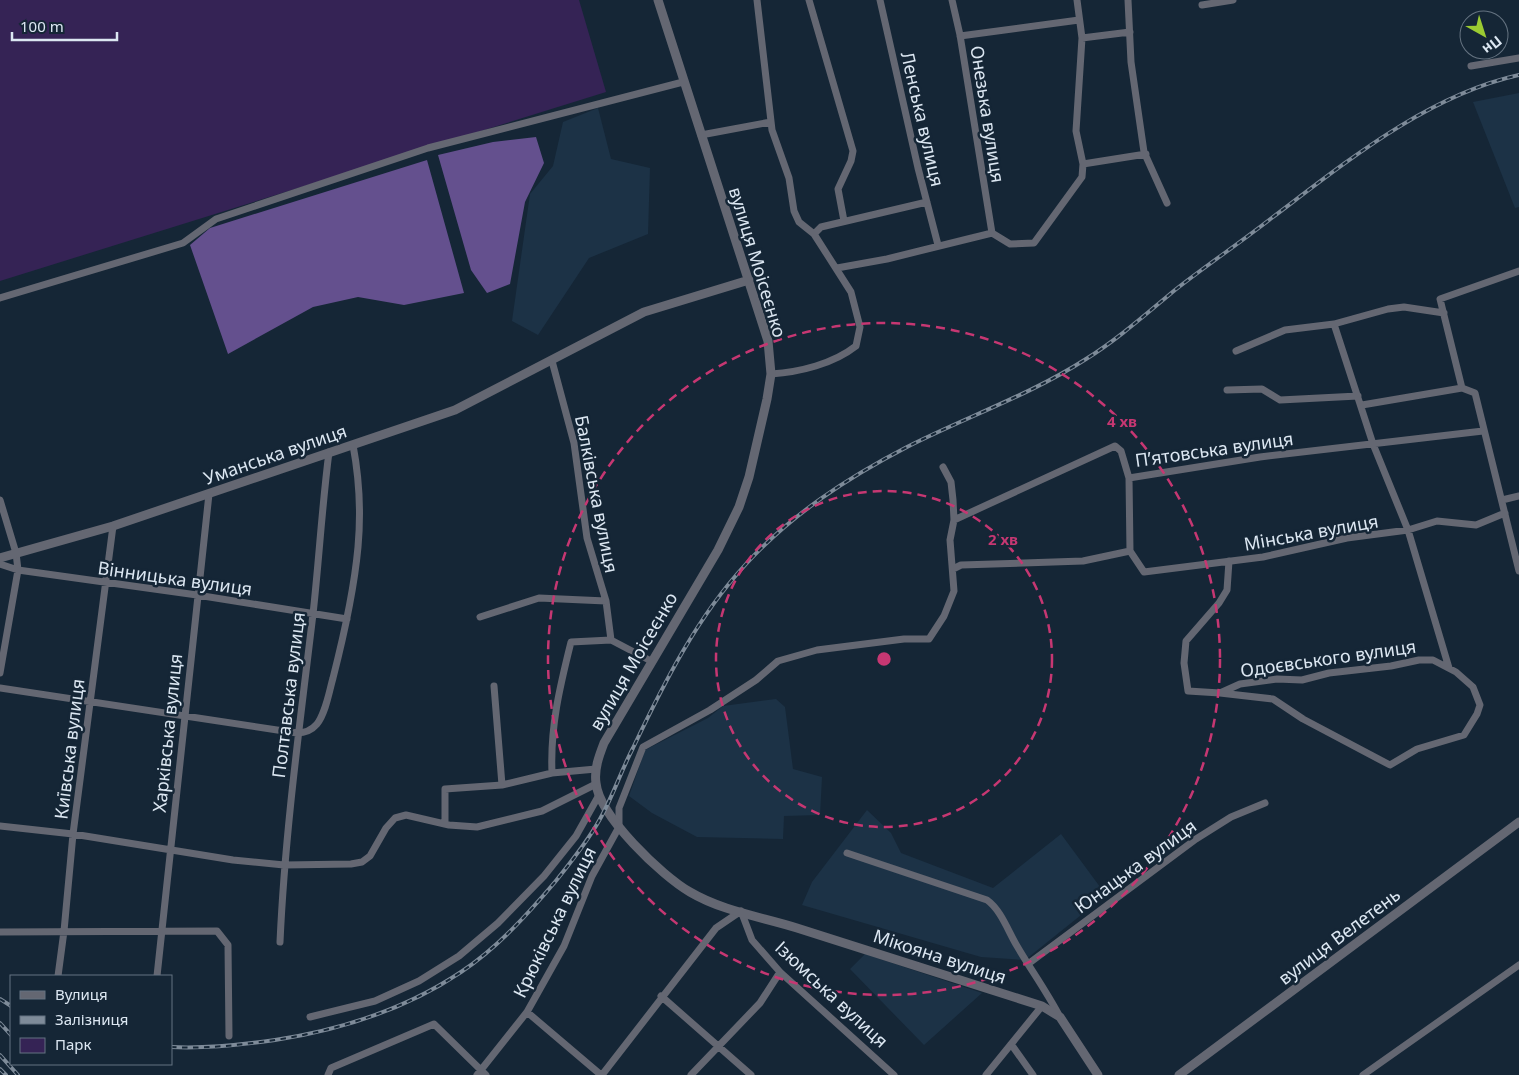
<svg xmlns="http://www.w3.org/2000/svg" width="1519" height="1075" viewBox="0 0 1519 1075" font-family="'Noto Sans',sans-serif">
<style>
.built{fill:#1c3246}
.green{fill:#352355}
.forest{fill:#64508e}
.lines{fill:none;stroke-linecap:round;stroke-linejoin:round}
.minor{stroke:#646772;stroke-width:7}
.tertiary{stroke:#646772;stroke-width:9}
.rail-casing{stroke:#7e8b99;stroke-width:4}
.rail{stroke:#152636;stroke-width:2;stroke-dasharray:5.5;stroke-linecap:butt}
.ring{fill:none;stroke:#c63772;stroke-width:2.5;stroke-dasharray:9 6}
.labels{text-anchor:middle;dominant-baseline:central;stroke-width:5;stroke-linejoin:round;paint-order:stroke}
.street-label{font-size:18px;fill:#dce7f2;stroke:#152636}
.centre{fill:#c63772;stroke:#152636;stroke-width:2.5}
.ring-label{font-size:15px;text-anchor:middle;font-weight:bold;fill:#c63772;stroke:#152636;stroke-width:5;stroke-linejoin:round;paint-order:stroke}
</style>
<rect width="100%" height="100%" fill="#152636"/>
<path class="built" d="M1519 93V207L1515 208 1473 102Z
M598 108 611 159 650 168 648 234 589 258 538 335 512 321 530 194 553 166 563 122Z
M776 699 785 707 793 769 822 777 820 815 784 816 783 839 697 837 652 813 629 796 645 750 708 718 723 706Z
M867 810 891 833 901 853 993 888 1061 834 1106 895 1025 960 981 957 802 905 812 882Z
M865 954 982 993 924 1045 850 969Z"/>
<path class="green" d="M0 0H579L606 92 0 281Z"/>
<path class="forest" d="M536 137 544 163 525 202 510 284 487 293 471 270 438 155 493 142Z
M427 160 464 293 404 305 358 297 313 307 228 354 190 245 210 228Z"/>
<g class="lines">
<path class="minor" d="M757 0 772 130 789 178 794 211 799 222 814 234 851 292 860 327 856 346C833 364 800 372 771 374
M809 0 853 151 851 161 838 189 844 221
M880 0 918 168 938 245
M952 0 960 35 992 233
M1128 0 1131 62 1144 152 1167 203
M1202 5 1233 0
M960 36 1079 20
M1082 38 1130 32
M1471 66 1519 58
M701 135 771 122
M1083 164 1146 154
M992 233 1010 244 1034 243 1082 177 1083 164 1076 131 1082 38 1077 0
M814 234 821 227 927 202
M837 268 887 259 992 233
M1519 271 1440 299 1462 388 1475 393 1519 571
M0 298 183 243 216 219 428 148 683 82
M1334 324 1373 444 1408 530 1449 668
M1236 351 1285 330 1334 324 1388 309 1404 307 1444 313
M552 361 574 443 587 538 606 601 611 640 571 642C560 686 550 727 552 773
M1227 390 1262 389 1280 400 1358 396
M1362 405 1462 388
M1129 478 1260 457 1483 431
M0 500 16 553 18 570 0 673
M1502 500 1519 496
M954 520 1115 446 1121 451 1129 478 1130 551 1144 572 1263 557 1347 538 1408 530 1437 521 1476 525 1505 513
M0 564 18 570 197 595 347 619
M953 569 961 565 1083 561 1130 551
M480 617 539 598 606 601
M611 640 651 661
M494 686 502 785
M0 688 297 733C305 733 311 731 317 724 326 712 329 692 333 678 344 635 354 591 358 547 361 514 359 477 353 445
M1220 693 1273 699 1303 719 1390 765 1417 749 1464 735 1477 714 1480 705 1473 687 1456 672 1433 660H1419L1391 666 1329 673 1302 680 1277 679 1240 684 1220 693 1188 691 1184 663 1186 641 1219 603 1227 590 1229 561
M445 824V789L502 785 552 773 596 769
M0 826 73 834 233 860 284 865 351 864 362 862 370 856 386 828 395 818 406 815 449 825 477 827 542 811 596 784
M847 853 987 900C1001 910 1008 931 1017 946 1031 970 1047 992 1060 1017
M0 932 217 931 228 945 229 1036
M280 942C285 832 300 723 313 614 319 560 322 506 329 452
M1028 964 1196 839 1231 817 1265 803
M58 976 64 931 73 834 113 526
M157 976 209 494
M661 996 751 1075
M527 1012 601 1075
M310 1017 375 1001 419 981 459 956 498 923 544 876 576 836 599 795
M1011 1044 1033 1075
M328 1075 331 1068 434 1024 486 1075
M477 1075 527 1012 564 946 592 876 619 827V808L643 747 710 710 756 680 778 661 817 650 904 639H929L944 616 954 591 950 540 954 520 953 500 951 482 943 467
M602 1075 716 928 741 911 752 940 780 972 894 1075
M691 1075 760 1003 780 972
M986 1075 1042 1006
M1363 1075 1519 965"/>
<path class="tertiary" d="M658 0 768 341 771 374 767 399 749 477 739 507 718 550 604 743C599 756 594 769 596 783 599 816 662 876 690 892 722 911 762 917 797 928 879 954 960 980 1042 1006L1060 1017 1098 1075
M0 558 113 526 455 410 644 312 749 280
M1179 1075 1519 822"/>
<g class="rail-casing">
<path id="rail" d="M0 999 11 1006
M0 1023 11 1035
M171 1047C206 1049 240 1045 275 1040 340 1030 406 1009 461 972 497 948 527 915 555 882 571 862 588 841 600 819 613 796 621 771 633 748 664 683 697 617 746 564 792 514 847 478 907 447 966 417 1030 395 1086 359 1118 339 1146 314 1175 290 1207 265 1241 242 1273 217 1346 162 1428 95 1519 75
M0 1055 18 1075
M0 1069 6 1075"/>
</g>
<use href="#rail" class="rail"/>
</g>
<g class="ring">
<circle cx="884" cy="659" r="168"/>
<circle cx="884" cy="659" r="336"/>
</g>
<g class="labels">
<g class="street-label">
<text transform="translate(988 114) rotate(81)">Онезька вулиця</text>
<text transform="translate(923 119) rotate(77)">Ленська вулиця</text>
<text transform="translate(758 262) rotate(73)">вулиця Моісеєнко</text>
<text transform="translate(1214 449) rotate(-8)">П’ятовська вулиця</text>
<text transform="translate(275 454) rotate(-19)">Уманська вулиця</text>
<text transform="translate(597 494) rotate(79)">Балківська вулиця</text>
<text transform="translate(1311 532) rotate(-10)">Мінська вулиця</text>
<text transform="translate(175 578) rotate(8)">Вінницька вулиця</text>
<text transform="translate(1328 658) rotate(-8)">Одоєвського вулиця</text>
<text transform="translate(633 661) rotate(-60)">вулиця Моісеєнко</text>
<text transform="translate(288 695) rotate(-83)">Полтавська вулиця</text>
<text transform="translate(167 733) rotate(-84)">Харківська вулиця</text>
<text transform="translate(69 749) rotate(-83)">Київська вулиця</text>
<text transform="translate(1135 866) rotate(-36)">Юнацька вулиця</text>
<text transform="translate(554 922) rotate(-64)">Крюківська вулиця</text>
<text transform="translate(1339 936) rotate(-37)">вулиця Велетень</text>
<text transform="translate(940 956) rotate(18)">Мікояна вулиця</text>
<text transform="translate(832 994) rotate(43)">Ізюмська вулиця</text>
</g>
</g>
<circle cx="884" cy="659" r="8" class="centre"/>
<g class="ring-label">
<text x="1122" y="427">4 хв</text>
<text x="1003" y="545">2 хв</text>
</g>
<rect x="10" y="975" width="162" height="90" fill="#152636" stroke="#657381"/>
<rect x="20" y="991" width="25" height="8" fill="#646772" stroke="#657381"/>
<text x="55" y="1000" font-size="15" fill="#dce7f2">Вулиця</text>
<rect x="20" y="1016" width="25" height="8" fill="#7e8b99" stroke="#657381"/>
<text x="55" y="1025" font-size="15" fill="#dce7f2">Залізниця</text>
<rect x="20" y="1038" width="25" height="15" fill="#352355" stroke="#657381"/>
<text x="55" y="1050" font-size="15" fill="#dce7f2">Парк</text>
<g transform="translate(1484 35) rotate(141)"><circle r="24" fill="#152636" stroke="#657381"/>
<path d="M0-4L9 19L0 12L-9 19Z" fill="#9bcb32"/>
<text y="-8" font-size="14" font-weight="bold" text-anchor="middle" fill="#dce7f2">Пн</text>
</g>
<path d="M12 32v8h105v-8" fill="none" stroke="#dce7f2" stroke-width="2.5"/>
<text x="20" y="32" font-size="15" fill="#dce7f2" stroke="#152636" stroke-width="4" paint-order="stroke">100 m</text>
</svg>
